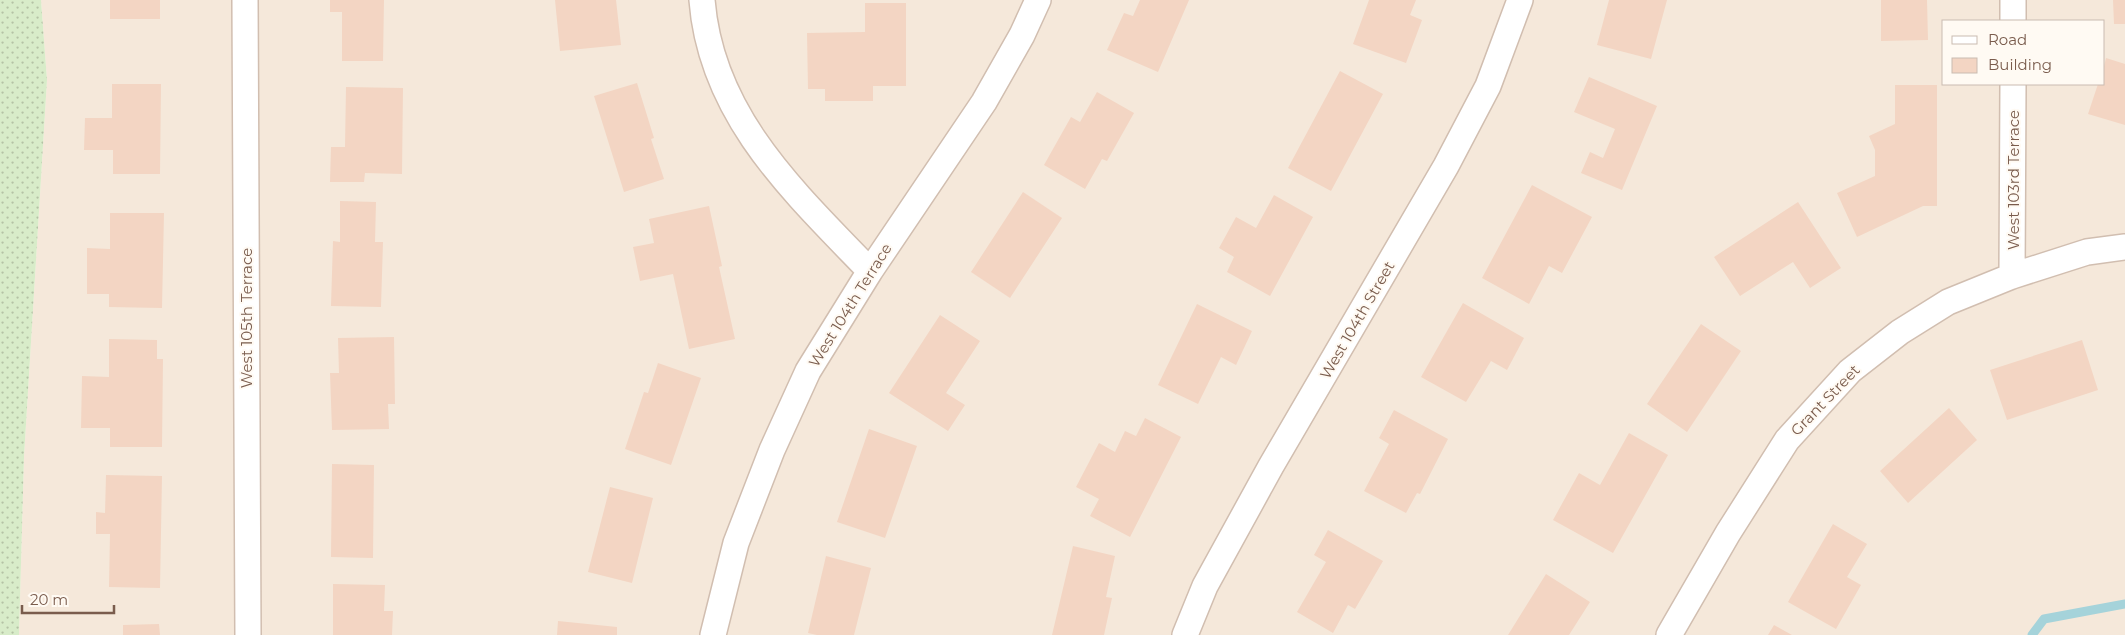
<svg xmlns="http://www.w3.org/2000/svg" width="2125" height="635" viewBox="0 0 2125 635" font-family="Montserrat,sans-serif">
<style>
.residential{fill:#f5e8da;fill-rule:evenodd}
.grass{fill:url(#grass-dots)}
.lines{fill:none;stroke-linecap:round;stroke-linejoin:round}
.stream{stroke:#a5d3da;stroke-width:9}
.building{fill:#f3d5c3}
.street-casing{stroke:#d1beb0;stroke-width:28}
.street{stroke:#fff;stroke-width:25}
.labels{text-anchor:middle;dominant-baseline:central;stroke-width:4;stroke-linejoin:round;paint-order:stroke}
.street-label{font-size:15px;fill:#7a5c4d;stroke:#fffaf3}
</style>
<defs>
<pattern id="grass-dots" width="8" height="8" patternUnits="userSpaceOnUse" patternTransform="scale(1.25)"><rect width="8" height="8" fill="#d8ecc9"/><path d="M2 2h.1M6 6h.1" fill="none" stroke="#b4c2a5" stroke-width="1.8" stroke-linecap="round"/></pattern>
</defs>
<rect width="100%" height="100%" fill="#fdf6ec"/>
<path class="residential" d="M41 0H2125V635H19L24 457 47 80ZM1944 21H2104V84H1944Z"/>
<path class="grass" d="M0 0H41L47 80 24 457 19 635H0Z"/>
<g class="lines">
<path class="stream" d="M2032 635 2044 619 2125 604"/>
</g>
<path class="building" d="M110 0H160V19H110Z
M330 0H384L383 61H342V12H330Z
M555 0H616L621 45 560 51Z
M1140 0H1189L1158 72 1107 50 1124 13 1133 16Z
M1369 0H1416L1410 15 1422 20 1406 63 1353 44Z
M1609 0H1667L1651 59 1597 45Z
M1881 0H1927L1928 40 1881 41Z
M2113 0H2125V24H2114Z
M865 3H906V86H873V101H825V89H808L807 33 865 32Z
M2106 58 2125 64V125L2088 114 2098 84H2104V66Z
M1340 71 1383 94 1331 191 1288 168Z
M1589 77 1657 106 1622 190 1581 173 1590 152 1603 158 1615 129 1574 112Z
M637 83 654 138 651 139 664 179 624 192 594 96Z
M112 84H161L160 174H113V150H84L85 118H112Z
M1895 85H1937V206H1923L1857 237 1837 193 1875 176V150L1869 136 1895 124Z
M346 87 403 88 402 174 365 173 364 182H330L331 147H345Z
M1097 92 1134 113 1107 161 1102 159 1085 189 1044 165 1071 117 1080 122Z
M1532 185 1592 217 1562 273 1549 266 1529 304 1482 278Z
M1023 192 1062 218 1010 298 971 272Z
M1274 195 1313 217 1270 296 1227 272 1234 257 1219 248 1236 217 1256 228Z
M340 201 376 202 375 242H383L381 307 331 306 333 241 340 242Z
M1798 202 1841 268 1810 288 1793 262 1740 296 1714 257Z
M709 206 722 266 719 267 735 339 689 349 673 274 640 281 633 247 654 243 649 219Z
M110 213H164L162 308 109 307V294H87V248L110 249Z
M1463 303 1524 338 1507 370 1491 361 1466 402 1421 377Z
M1197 304 1252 331 1236 365 1221 357 1198 404 1158 385Z
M940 315 980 341 946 393 965 405 948 431 889 393Z
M1701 324 1741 351 1687 432 1647 404Z
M394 337 395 404H388L389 429 332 430 330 373H339L338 338Z
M109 339 157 340V359H163L162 447H110V428H81L82 376 109 377Z
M2082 340 2098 390 2007 420 1990 370Z
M658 363 701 378 671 465 625 449 644 392 648 393Z
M1949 408 1977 440 1908 503 1880 471Z
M1394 410 1448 439 1420 494 1417 493 1406 513 1364 491 1389 444 1379 438Z
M1145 418 1181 437 1130 537 1090 516 1099 499 1076 487 1099 443 1115 452 1125 431 1136 436Z
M869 429 917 446 885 538 837 522Z
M1629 433 1668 455 1613 553 1553 520 1579 473 1600 485Z
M332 464 374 465 373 558 331 557Z
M106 475 162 476 160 588 109 587 110 534H96V512L105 513Z
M610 487 653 498 632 583 588 572Z
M1833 524 1867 544 1847 577 1861 585 1836 629 1788 602Z
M1328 530 1383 561 1355 609 1348 605 1333 633 1297 612 1326 562 1314 555Z
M1073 546 1115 556 1106 597 1112 598 1104 635H1052Z
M826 556 871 568 854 635H817L808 633Z
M1546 574 1590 602 1569 635H1508Z
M333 584 385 585 384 611H393L392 635H333Z
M558 621 617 627V635H557Z
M159 624 160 635H123V625Z
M1774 625 1792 635H1768Z"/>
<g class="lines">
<g class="street-casing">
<path id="street" d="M245 0 248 635
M702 0C711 116 794 192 870 271
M2013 21V0
M2012 276 2013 84
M713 635 736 543 772 450 808 371 870 271 984 102 1022 35 1038 0
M1185 635 1205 586 1271 466 1446 166 1488 86 1520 0
M1669 635 1728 533 1787 440 1850 371 1900 332 1948 302 2012 276 2087 252 2125 247"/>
</g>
<use href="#street" class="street"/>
</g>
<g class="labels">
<g class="street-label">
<text transform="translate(2013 180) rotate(-90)">West 103rd Terrace</text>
<text transform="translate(850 305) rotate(-58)">West 104th Terrace</text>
<text transform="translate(246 318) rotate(-90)">West 105th Terrace</text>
<text transform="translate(1357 320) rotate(-60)">West 104th Street</text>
<text transform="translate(1825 400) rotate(-46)">Grant Street</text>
</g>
</g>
<rect x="1942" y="20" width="162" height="65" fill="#fffaf3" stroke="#cabbb1"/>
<rect x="1952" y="36" width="25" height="8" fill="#ffffff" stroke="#cabbb1"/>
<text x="1988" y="45" font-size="15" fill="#7a5c4d">Road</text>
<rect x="1952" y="58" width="25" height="15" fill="#f3d5c3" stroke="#cabbb1"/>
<text x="1988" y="70" font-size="15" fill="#7a5c4d">Building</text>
<path d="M22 605v8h92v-8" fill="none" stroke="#7a5c4d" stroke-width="2.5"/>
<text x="30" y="605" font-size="15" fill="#7a5c4d" stroke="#fffaf3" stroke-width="4" paint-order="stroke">20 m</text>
</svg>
